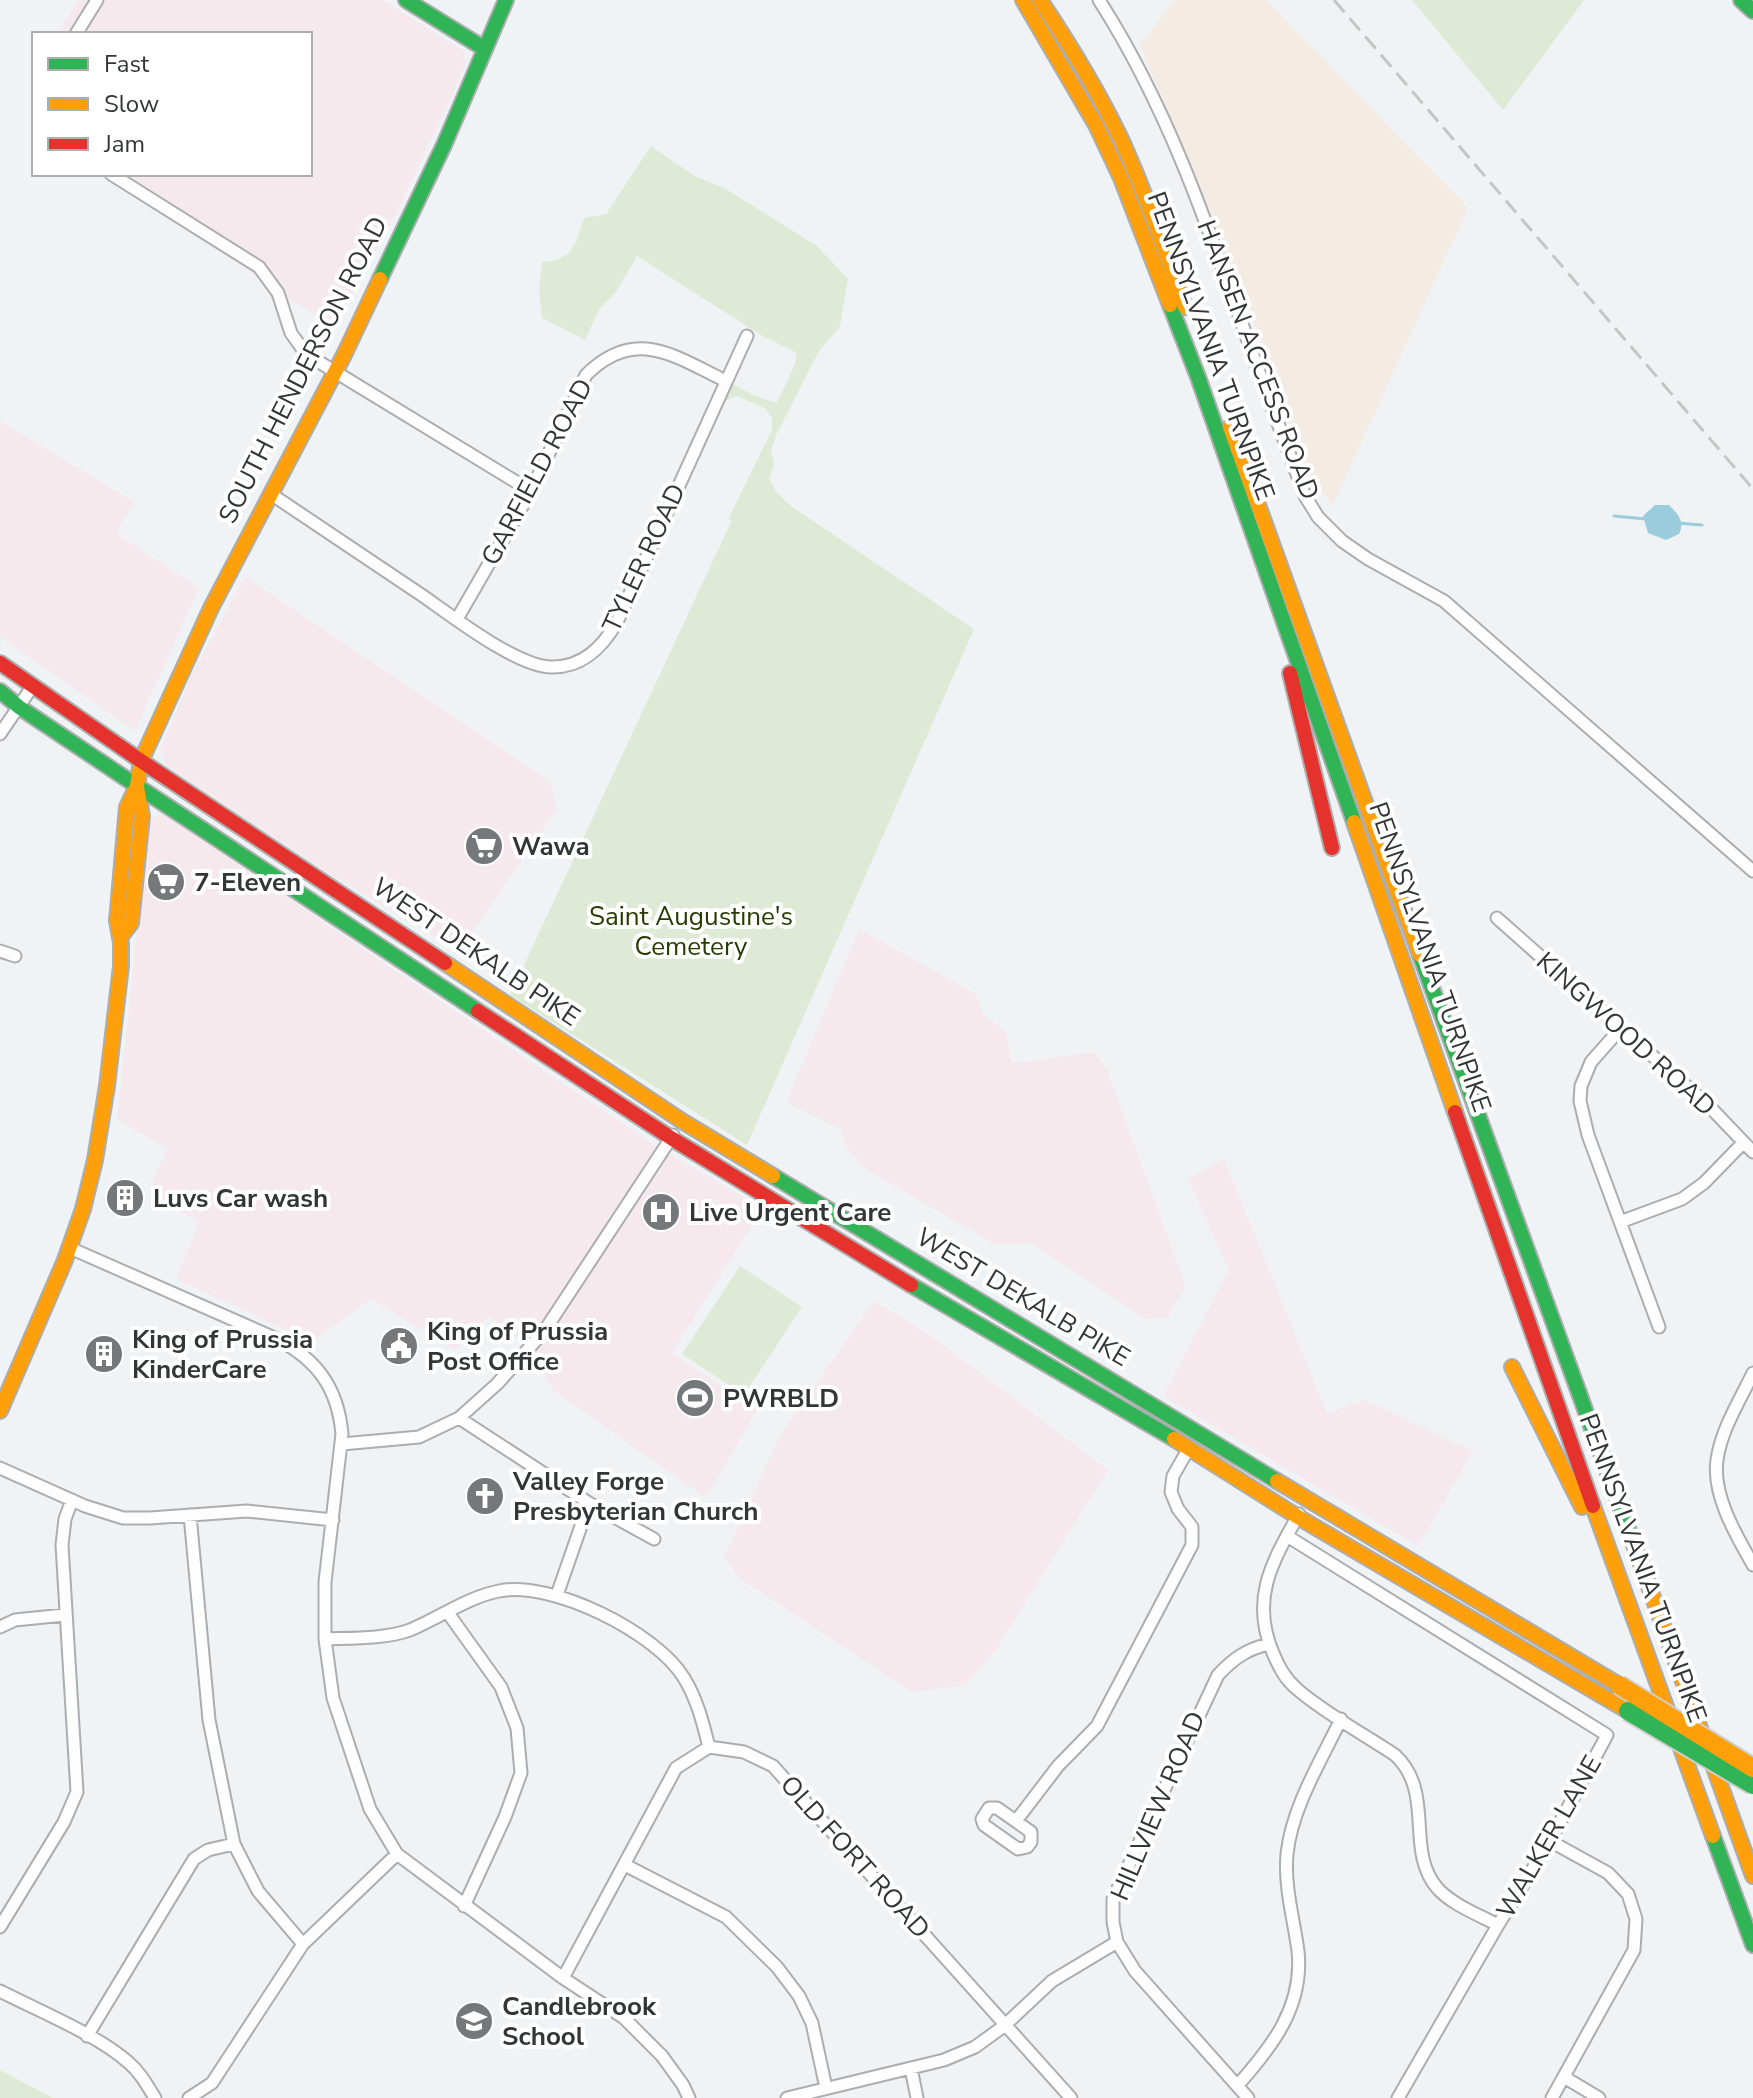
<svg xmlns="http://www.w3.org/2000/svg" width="1753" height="2098" viewBox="0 0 1753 2098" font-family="'Nunito Sans',sans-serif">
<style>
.commercial{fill:#f6e9ed}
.industrial{fill:#f4ebe3}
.green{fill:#deead5}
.water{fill:#9bccdc}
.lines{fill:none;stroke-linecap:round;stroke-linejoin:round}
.stream{stroke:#9bccdc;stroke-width:3}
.street-casing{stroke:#abadaf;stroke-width:15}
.fast-casing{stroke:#abadaf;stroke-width:18}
.slow-casing{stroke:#abadaf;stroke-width:18}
.jam-casing{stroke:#abadaf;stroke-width:18}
.street{stroke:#fdfdfe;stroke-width:11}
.fast{stroke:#30b455;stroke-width:14}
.slow{stroke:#ff9f0a;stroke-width:14}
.jam{stroke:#e5322d;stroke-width:14}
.rail{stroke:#c4c5c5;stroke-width:3;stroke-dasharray:16 8;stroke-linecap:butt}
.fast-bridge-casing{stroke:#cdcfcf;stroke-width:22;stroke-linecap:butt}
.slow-bridge-casing{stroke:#cdcfcf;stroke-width:22;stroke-linecap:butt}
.fast-bridge{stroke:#30b455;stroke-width:18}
.slow-bridge{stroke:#ff9f0a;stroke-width:18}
.labels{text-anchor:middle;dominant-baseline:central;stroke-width:8;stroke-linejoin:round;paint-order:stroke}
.street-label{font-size:26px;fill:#333537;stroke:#fff}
.poi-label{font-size:26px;font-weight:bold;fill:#333537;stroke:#fff;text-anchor:start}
.park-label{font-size:26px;fill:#273c01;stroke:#fff}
</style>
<rect width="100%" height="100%" fill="#f0f3f5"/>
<path class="commercial" d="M79 0H383L464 51 465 67 395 216 335 326 278 293 244 267 99 174H310V34H59L62 26Z
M0 421 134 502 116 534 199 588 135 731 0 637Z
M245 577 551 782 557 809 459 952 330 874 168 767 160 750 190 678Z
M163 814 657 1147 763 1208 672 1353 757 1410 706 1498 553 1390 527 1345 489 1316 455 1350 371 1299 312 1342 176 1279 199 1222 150 1193 155 1174 168 1149 117 1120 148 824 155 816Z
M859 929 976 994 983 1014 1006 1032 1012 1063 1095 1052 1107 1069 1186 1287 1167 1318 1145 1319 1032 1244H994L867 1170 846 1148 842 1130 786 1102Z
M1224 1159 1327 1413 1365 1400 1473 1451 1418 1546 1163 1396 1229 1270 1188 1179Z
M874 1301 928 1334 1108 1470 997 1648 965 1686 911 1692 741 1579 724 1558 780 1435Z"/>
<path class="industrial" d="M1174 0H1266L1468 208 1333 505 1307 477 1257 328 1140 45Z"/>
<path class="green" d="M1412 0H1584L1503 110Z
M651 146 695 176 726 189 817 246 848 279 840 327 819 351 776 435 771 451 774 464 769 479 776 492 791 506 974 629 747 1145 510 995 732 520 728 519 772 430V418L766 409 737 396 725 401 733 384 755 396 777 403 795 364 797 353 759 334 637 256 616 292 599 309 585 340 542 318 539 290 542 262C574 260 575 245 584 218L606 214Z
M740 1266 802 1307 744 1395 682 1354Z
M0 2070 53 2098H0Z"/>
<path class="water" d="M1655 505H1669C1678 514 1685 521 1679 534L1666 540 1648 533 1643 516Z"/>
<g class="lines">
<path class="stream" d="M1614 516 1646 519
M1677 523 1702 525"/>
<g class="street-casing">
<path id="street" d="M1099 0C1167 106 1207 223 1248 341 1266 393 1286 444 1305 496L1318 517 1342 541 1368 559 1444 601 1753 871
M76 34 97 0
M111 174 259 267 278 293 291 333 306 354 531 491
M271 494C322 528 372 562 423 596 453 617 515 665 550 667 582 668 602 648 617 622L747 336
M457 619 531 491 586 375C635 326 674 356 726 381
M0 734 32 687
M1497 918 1709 1106 1753 1152
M0 951 15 956
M1621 1028 1591 1062 1581 1086 1580 1101 1588 1135 1659 1327
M1620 1222 1682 1199 1704 1183 1743 1143
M70 1248 277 1339C318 1360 338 1389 342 1434L325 1582V1639L333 1698 370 1809 397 1854 563 1978 624 2018 662 2056 683 2085 689 2098
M1753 1373C1740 1400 1721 1430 1717 1460 1712 1495 1736 1535 1753 1565
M459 1418 589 1503 557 1595
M342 1444 419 1437 459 1418 497 1384 545 1330 673 1135
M0 1468 85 1506 123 1518H150L247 1511 333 1520
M589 1503 654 1539
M1299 1514C1272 1562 1250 1599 1273 1653 1279 1667 1285 1679 1297 1689 1323 1712 1365 1735 1395 1755 1436 1793 1404 1851 1438 1889 1453 1905 1479 1915 1498 1925
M190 1515 209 1720 234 1844 258 1891 303 1944
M1287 1536 1607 1735 1550 1841 1498 1925 1398 2098
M448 1613 501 1687 517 1728 521 1773 505 1817 464 1906
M0 1627 15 1620 64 1615
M325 1639C352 1638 385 1639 410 1630 439 1618 468 1597 499 1591 552 1580 657 1633 684 1678 697 1699 703 1723 709 1747
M989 1808H997L1031 1832V1842L1027 1847 1018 1849 984 1825 982 1819Z
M1016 1821 1058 1766 1097 1726 1192 1545V1527L1178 1509 1171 1492 1173 1476 1189 1448
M1550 1841 1608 1873 1628 1894 1636 1919 1634 1950 1552 2098
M625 1865 726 1917 777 1967 799 1996 812 2023 826 2088
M0 1927 64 1822 77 1792 62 1545 65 1519 72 1500
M563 1978 676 1768 709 1747 744 1752 773 1766 1071 2098
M0 1991C39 2011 96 2034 128 2062 140 2072 147 2085 155 2098
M87 2036 194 1859 208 1850 234 1844
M911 2068 917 2098
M1564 2077 1599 2098
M1237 2086C1271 2048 1304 2007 1298 1951 1294 1920 1284 1887 1287 1854 1292 1807 1321 1761 1341 1719
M189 2098 212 2083 303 1944 397 1854
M787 2098 944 2060 975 2047 1004 2026 1052 1981 1117 1942
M1248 2098 1135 1971 1117 1942 1113 1922V1899L1218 1675C1234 1658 1247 1649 1269 1644"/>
</g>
<g class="fast-casing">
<path id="fast" d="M406 0 485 49
M1741 0 1753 11
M380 279 444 145 506 0
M1170 305 1198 377 1354 822
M0 691 19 707 137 786 478 1011
M1420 955 1632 1539
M773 1176 1277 1481
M911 1285 1174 1439
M1713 1836 1753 1945"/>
</g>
<g class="slow-casing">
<path id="slow" d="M1023 0 1096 125 1121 178 1170 305
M1040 0C1070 45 1098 91 1121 139 1146 194 1165 251 1185 307
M1230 427 1420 955
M137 786 141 761 211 608 344 355 380 279
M1354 822 1455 1112
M122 935 131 923 142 816 137 787
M445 963 682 1121 773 1176
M1512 1367 1582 1507
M0 1411 65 1260 83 1209 95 1160 107 1086 121 966V943L117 921 127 807 137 786
M1174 1439 1298 1517 1628 1711
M1277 1481 1619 1685
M1593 1506 1713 1836
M1632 1539 1753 1876"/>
</g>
<g class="jam-casing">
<path id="jam" d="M0 663 141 761 445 963
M1290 673 1332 848
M478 1011 671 1138 911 1285
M1455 1112 1593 1506"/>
</g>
<use href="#street" class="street"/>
<use href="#fast" class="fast"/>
<use href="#slow" class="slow"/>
<use href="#jam" class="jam"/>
<path class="rail" d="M1334 0 1753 489"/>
<g class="fast-bridge-casing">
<path id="fast-bridge" d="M1628 1711 1753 1785"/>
</g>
<g class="slow-bridge-casing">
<path id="slow-bridge" d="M1619 1685 1753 1768"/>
</g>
<use href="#fast-bridge" class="fast-bridge"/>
<use href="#slow-bridge" class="slow-bridge"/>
</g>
<defs>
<g id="supermarket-disc" transform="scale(2)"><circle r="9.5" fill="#75787a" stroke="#fff"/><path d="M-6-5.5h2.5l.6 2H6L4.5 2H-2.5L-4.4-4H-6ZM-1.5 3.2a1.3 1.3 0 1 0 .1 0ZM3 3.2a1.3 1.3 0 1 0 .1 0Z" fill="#fff"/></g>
<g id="building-disc" transform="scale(2)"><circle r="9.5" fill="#75787a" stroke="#fff"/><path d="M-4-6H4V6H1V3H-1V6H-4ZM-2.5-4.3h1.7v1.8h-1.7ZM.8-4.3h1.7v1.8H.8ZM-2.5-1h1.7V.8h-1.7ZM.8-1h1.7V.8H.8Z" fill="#fff"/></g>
<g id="hospital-disc" transform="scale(2)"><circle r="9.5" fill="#75787a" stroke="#fff"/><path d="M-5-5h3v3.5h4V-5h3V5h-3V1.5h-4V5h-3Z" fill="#fff"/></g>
<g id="civic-disc" transform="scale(2)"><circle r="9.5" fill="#75787a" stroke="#fff"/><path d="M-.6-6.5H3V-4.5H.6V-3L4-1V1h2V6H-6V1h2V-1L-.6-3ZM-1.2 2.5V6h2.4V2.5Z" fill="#fff"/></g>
<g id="stadium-disc" transform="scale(2)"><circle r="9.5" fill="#75787a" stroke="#fff"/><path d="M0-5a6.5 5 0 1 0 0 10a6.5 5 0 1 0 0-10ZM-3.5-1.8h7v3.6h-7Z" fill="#fff"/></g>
<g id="church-disc" transform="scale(2)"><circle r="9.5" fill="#75787a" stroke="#fff"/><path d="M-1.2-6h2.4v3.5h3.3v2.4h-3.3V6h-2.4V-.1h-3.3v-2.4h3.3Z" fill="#fff"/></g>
<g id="school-disc" transform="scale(2)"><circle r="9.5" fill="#75787a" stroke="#fff"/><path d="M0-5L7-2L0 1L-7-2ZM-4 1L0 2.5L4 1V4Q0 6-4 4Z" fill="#fff"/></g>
</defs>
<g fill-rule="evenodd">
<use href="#supermarket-disc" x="484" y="846"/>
<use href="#supermarket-disc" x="166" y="882"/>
<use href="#building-disc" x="125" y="1198"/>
<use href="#hospital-disc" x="661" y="1212"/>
<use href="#civic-disc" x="399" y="1346"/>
<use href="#building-disc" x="104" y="1354"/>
<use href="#stadium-disc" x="695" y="1398"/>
<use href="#church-disc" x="485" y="1496"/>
<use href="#school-disc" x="474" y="2021"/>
</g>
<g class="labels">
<g class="street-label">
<text transform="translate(1211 346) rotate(70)">PENNSYLVANIA TURNPIKE</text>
<text transform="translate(1258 360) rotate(69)">HANSEN ACCESS ROAD</text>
<text transform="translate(303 370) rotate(-63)">SOUTH HENDERSON ROAD</text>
<text transform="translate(537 472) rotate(-62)">GARFIELD ROAD</text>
<text transform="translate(644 558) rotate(-65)">TYLER ROAD</text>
<text transform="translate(476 952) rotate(34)">WEST DEKALB PIKE</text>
<text transform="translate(1430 957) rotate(71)">PENNSYLVANIA TURNPIKE</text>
<text transform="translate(1626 1034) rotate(42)">KINGWOOD ROAD</text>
<text transform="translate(1023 1297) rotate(31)">WEST DEKALB PIKE</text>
<text transform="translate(1643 1568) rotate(70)">PENNSYLVANIA TURNPIKE</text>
<text transform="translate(1158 1806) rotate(-67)">HILLVIEW ROAD</text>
<text transform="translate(1549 1837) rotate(-60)">WALKER LANE</text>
<text transform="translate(855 1857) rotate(48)">OLD FORT ROAD</text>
</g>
<g class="poi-label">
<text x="512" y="846">Wawa</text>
<text x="194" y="882">7-Eleven</text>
<text x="153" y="1198">Luvs Car wash</text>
<text x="689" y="1212">Live Urgent Care</text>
<text x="427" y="1331">King of Prussia<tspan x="427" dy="30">Post Office</tspan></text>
<text x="132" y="1339">King of Prussia<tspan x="132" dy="30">KinderCare</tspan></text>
<text x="723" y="1398">PWRBLD</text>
<text x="513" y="1481">Valley Forge<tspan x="513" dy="30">Presbyterian Church</tspan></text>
<text x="502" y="2006">Candlebrook<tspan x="502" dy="30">School</tspan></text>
</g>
<g class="park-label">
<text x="691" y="916">Saint Augustine's<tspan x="691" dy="30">Cemetery</tspan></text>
</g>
</g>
<rect x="32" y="32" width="280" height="144" fill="#ffffff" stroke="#adaeaf" stroke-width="2"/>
<rect x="48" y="58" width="40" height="12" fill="#30b455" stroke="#adaeaf" stroke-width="2"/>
<text x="104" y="72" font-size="24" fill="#333537">Fast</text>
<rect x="48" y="98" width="40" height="12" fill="#ff9f0a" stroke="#adaeaf" stroke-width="2"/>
<text x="104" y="112" font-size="24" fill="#333537">Slow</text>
<rect x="48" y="138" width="40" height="12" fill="#e5322d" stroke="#adaeaf" stroke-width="2"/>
<text x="104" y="152" font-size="24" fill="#333537">Jam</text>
</svg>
